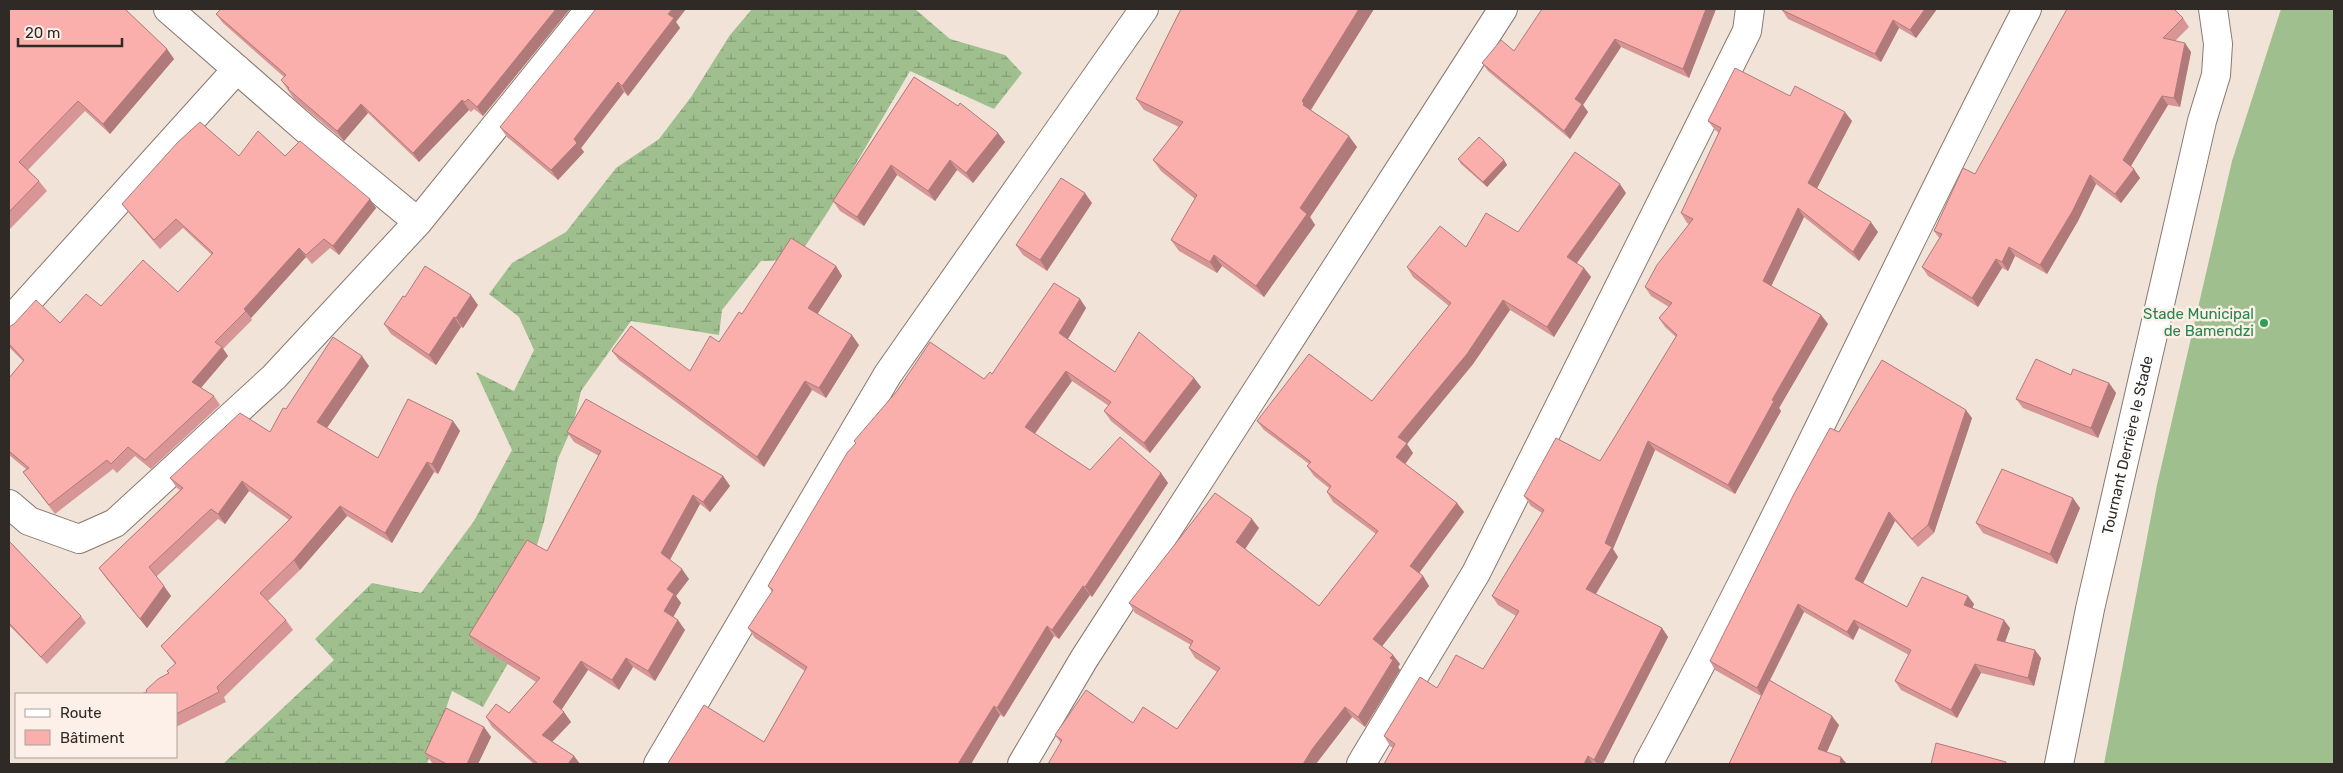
<svg xmlns="http://www.w3.org/2000/svg" width="2343" height="773" viewBox="0 0 2343 773" font-family="Rubik,sans-serif">
<style>
.grass{fill:#9fc08e}
.wetland{fill:url(#wetland-marsh)}
.lines{fill:none;stroke-linecap:round;stroke-linejoin:round}
.minor-casing{stroke:#877970;stroke-width:30}
.tertiary-casing{stroke:#877970;stroke-width:30}
.minor{stroke:#fff;stroke-width:28}
.tertiary{stroke:#fff;stroke-width:28}
.wall{fill:#d79695}
.shaded-wall{fill:#af7a79}
.building{fill:#faafad;stroke:#af7a79}
.leisure-dot{fill:#2e9e5b;stroke:#fdf0e8;stroke-width:2}
.labels{text-anchor:middle;dominant-baseline:central;stroke-width:5;stroke-linejoin:round;paint-order:stroke}
.leisure-label{font-size:15px;fill:#27864d;stroke:#fdf0e8;text-anchor:end}
.street-label{font-size:15px;fill:#302a26;stroke:#fdf0e8}
</style>
<defs>
<pattern id="wetland-marsh" width="20" height="14" patternUnits="userSpaceOnUse" patternTransform="scale(1.25)"><rect width="20" height="14" fill="#9fc08e"/><path d="M1 5h8M5 5V1M11 12h8M15 12V8" fill="none" stroke="#829c74"/></pattern>
</defs>
<rect width="100%" height="100%" fill="#f2e3d8"/>
<path class="grass" d="M2281 9H2334V764H2104L2157 485 2232 161Z"/>
<path class="wetland" d="M752 9H915L950 39 1005 55 1022 73 994 109 910 71 829 210 796 260 761 261 722 310 719 335 631 321 581 391 573 425 558 459 544 522 525 584 511 658 483 707 452 691 427 764H223L334 660 315 639 372 583 421 593 474 521 512 450 476 372 514 391 534 350 519 317 489 294 512 263 566 232 616 168 659 139 691 97 730 35Z"/>
<g class="lines">
<g class="minor-casing">
<path id="minor" d="M168 9 309 132 418 222
M9 322 237 69
M9 504 29 521 79 539 115 523 274 377 418 222 590 9
M658 764 888 374 1144 9
M1022 764 1084 659 1503 9
M1361 764 1476 573 1747 31 1750 9
M1648 764C1782 516 1897 259 2027 9"/>
</g>
<g class="tertiary-casing">
<g id="tertiary">
<path id="s1" d="M2059 764 2090 609 2202 121 2216 75 2218 44 2213 9"/>
</g>
</g>
<use href="#minor" class="minor"/>
<use href="#tertiary" class="tertiary"/>
</g>
<path class="wall" d="M9 9 167 49 174 59 110 134 85 111 28 170 39 181 47 191 9 230Z
M570 9 483 116 474 109 471 112 469 110 419 162 368 113 344 141 294 99 281 80 284 77 223 23 216 14Z
M1181 9H1374L1311 110 1357 147 1310 217 1315 225 1264 297 1222 266 1217 273 1179 251 1171 240 1195 199 1161 171 1153 160 1179 127 1144 110 1136 99Z
M1716 9 1689 78 1621 47 1583 105 1588 112 1570 139 1488 71 1482 63 1514 51Z
M1783 9H1937L1916 38 1899 28 1881 62 1788 19 1782 10Z
M2183 18 2189 27 2175 41 2191 52 2180 107 2168 105 2131 166 2140 178 2121 203 2096 184 2078 221 2047 274 2015 256 2008 271 2002 268 1978 307 1928 276 1922 267 1940 239 1934 231 1975 174Z
M676 22 680 28 628 96 624 92 581 148 584 152 558 180 507 137 500 127Z
M914 77 1005 142 973 183 957 170 935 201 897 175 864 226 840 211 833 201Z
M1790 96 1852 121 1817 188 1878 232 1859 261 1804 217 1771 286 1821 315 1828 324 1779 408 1781 411 1735 494 1655 450 1613 549 1618 557 1596 594 1662 628 1668 637 1603 764H1384L1393 748 1390 746 1384 736 1437 688 1483 669 1516 616 1498 605 1492 596 1542 513 1531 506 1524 496 1600 461 1676 337 1665 327 1659 318 1669 307 1651 296 1645 287 1689 224 1687 223 1681 213 1719 133 1715 130 1708 121Z
M239 156H285L370 199 376 208 339 255 330 248 312 264 306 257 251 318 252 320 223 349 228 356 201 388 214 396 220 405 151 469 135 456 117 473 113 469 55 514 23 472 26 469 9 455V378L23 361 9 347V327L60 323 101 306 178 292 212 255 183 228 160 249 129 213 122 204Z
M1458 159 1504 160 1507 165 1487 187 1461 164Z
M1626 193 1577 263 1584 268 1591 277 1554 337 1510 310 1473 364 1407 444 1413 453 1405 464 1457 503 1464 512 1419 573 1423 576 1429 586 1382 646 1393 655 1400 664 1398 667 1400 670 1365 727 1352 717 1320 758 1061 743 1055 735 1133 723 1177 729 1217 672 1195 658 1189 648 1191 645 1135 613 1129 603 1259 528 1245 549 1319 606 1376 534 1333 502 1327 492 1329 488 1314 476 1307 466 1309 464 1264 430 1257 421 1372 401 1449 306 1413 277 1407 267 1466 247 1518 232Z
M1092 203 1047 271 1023 255 1016 245Z
M836 266 842 276 817 314 859 345 826 398 812 390 764 467 619 360 612 351 690 371 719 342 742 314Z
M405 297 478 305 463 328 461 327 436 365 391 334 384 324Z
M1080 299 1086 308 1068 339 1115 372 1194 378 1201 387 1150 453 1111 421 1104 411 1109 406 1072 381 1035 434 1090 470 1161 473 1168 483 1092 597 1090 595 1059 639 1054 636 1004 717 1000 715 971 764H669L668 763 764 742 805 671 755 638 748 628 772 592 768 586 856 443 854 441 984 379 992 374Z
M369 366 327 428 378 458 453 421 460 431 438 474 434 472 392 543 347 516 300 570 268 601 286 620 293 630 224 697 226 702 176 727V694L147 692 169 673 175 664 161 646 289 520 249 491 225 524 218 519 156 577 171 596 147 628 106 578 99 568 180 490 177 488 170 478 270 432 286 409Z
M2071 375 2109 383 2116 393 2098 438 2023 408 2016 399Z
M1972 418 1934 533 1918 547 1895 521 1863 583 1907 607 1974 604 1972 608 2010 628 2005 642 2041 658 2034 686 1981 673 1957 718 1901 690 1895 681 1909 655 1859 628 1853 640 1804 612 1770 680 1839 725 1827 752 1847 764H1729L1761 696 1715 670 1710 661 1839 432Z
M567 432 723 476 730 486 710 512 700 504 670 560 689 579 676 596 681 603 673 617 685 630 655 681 633 667 619 690 588 670 561 710 571 722 552 742 574 756 580 764H534L492 727 486 717 509 713 536 682 476 644 469 635 547 551 599 456 574 442Z
M2080 508 2057 564 1983 533 1976 523Z
M9 541 81 616 86 623 47 664 9 625Z
M484 727 491 737 478 764H433L432 763 425 753Z"/>
<path class="shaded-wall" d="M556 9H570L483 116 477 107Z
M672 9H686L676 22 680 28 628 96 622 86Z
M1359 9H1374L1310 111 1303 105 1302 101Z
M1706 9H1716L1689 78 1683 69Z
M1925 9H1937L1916 38 1910 30Z
M1893 20 1899 28 1881 62 1875 54Z
M1615 39 1621 47 1583 105 1588 112 1570 139 1564 131 1575 99Z
M2185 43 2191 52 2180 107 2174 98Z
M167 49 174 59 110 134 103 124Z
M618 82 624 92 581 148 584 152 558 180 551 170 574 139Z
M2162 96 2168 105 2129 169 2123 160Z
M462 100 469 110 419 162 413 153Z
M361 104 368 113 344 141 337 131Z
M1845 112 1852 121 1815 192 1808 183Z
M998 133 1005 142 973 183 966 173Z
M1349 136 1357 147 1310 217 1315 225 1264 297 1256 286 1300 208Z
M950 160 957 170 935 201 928 191Z
M1504 160 1507 165 1487 187 1483 182Z
M891 165 897 175 864 226 857 217Z
M2134 169 2140 178 2121 203 2115 194Z
M2090 175 2096 184 2078 221 2047 274 2040 265Z
M1620 184 1626 193 1574 267 1567 257Z
M1085 193 1092 203 1047 271 1040 260Z
M370 199 376 208 339 255 333 246Z
M1798 208 1804 217 1769 291 1763 281Z
M1871 222 1878 232 1859 261 1853 252Z
M2009 247 2015 256 2008 271 2002 262Z
M299 248 306 257 251 318 244 309Z
M1214 255 1222 266 1217 273 1210 262Z
M1996 259 2002 268 1978 307 1972 298Z
M836 266 842 276 815 318 808 308Z
M1584 268 1591 277 1554 337 1547 327Z
M471 295 478 305 463 328 456 318Z
M1080 299 1086 308 1066 342 1059 333Z
M1503 300 1510 310 1473 364 1407 444 1413 453 1403 467 1396 457 1398 437Z
M1821 315 1828 324 1779 408 1781 411 1735 494 1728 485 1772 400Z
M454 317 461 327 436 365 429 355Z
M852 335 859 345 826 398 819 388Z
M222 347 228 356 198 391 192 382Z
M362 356 369 366 324 432 317 422Z
M1066 371 1072 381 1032 437 1025 427Z
M1194 378 1201 387 1150 453 1144 443Z
M805 381 812 390 764 467 757 457Z
M2109 383 2116 393 2098 438 2091 428Z
M1966 410 1972 418 1934 533 1928 525Z
M453 421 460 431 438 474 432 464Z
M1648 441 1655 450 1613 549 1618 557 1593 598 1586 589 1605 543Z
M427 462 434 472 392 543 385 533Z
M1161 473 1168 483 1092 597 1085 587Z
M723 476 730 486 710 512 703 502Z
M242 481 249 491 225 524 218 514Z
M693 495 700 504 668 563 661 553Z
M2073 498 2080 508 2057 564 2050 554Z
M1457 503 1464 512 1417 576 1410 566Z
M340 506 347 516 300 570 294 560Z
M1889 512 1895 521 1861 587 1855 579Z
M1252 519 1259 528 1243 552 1236 542Z
M682 569 689 579 676 596 681 603 671 621 664 611 667 589Z
M1423 576 1429 586 1380 649 1373 639Z
M164 586 171 596 147 628 140 619Z
M1083 586 1090 595 1059 639 1052 630Z
M1968 596 1974 604 1970 614 1964 605Z
M1798 604 1804 612 1762 696 1757 688Z
M678 620 685 630 655 681 648 671Z
M1854 620 1859 628 1853 640 1847 632Z
M2004 620 2010 628 2003 648 1997 640Z
M1047 626 1054 636 1004 717 997 708Z
M1662 628 1668 637 1603 764H1597L1594 760Z
M2035 650 2041 658 2034 686 2028 678Z
M1393 655 1400 664 1398 667 1400 670 1365 727 1358 717 1390 658Z
M626 658 633 667 619 690 612 680Z
M581 661 588 670 560 712 553 702Z
M1975 664 1981 673 1957 718 1951 710Z
M994 706 1000 715 971 764H958Z
M1345 707 1352 717 1316 764H1303L1313 748Z
M564 712 571 722 549 745 542 735Z
M1832 716 1839 725 1824 758 1818 749Z
M484 727 491 737 478 764H467Z
M574 756 580 764H568Z
M1588 756 1593 764H1584Z
M1841 757 1847 764H1840Z"/>
<path class="building" d="M9 9H125L167 49 103 124 78 101 19 162 39 181 9 212Z
M221 9H556L477 107 468 99 465 102 462 100 413 153 361 104 337 131 288 89 289 88 281 80 286 75 216 14Z
M596 9H672L668 14 674 18 622 86 618 82 574 139 577 143 551 170 500 127Z
M1181 9H1359L1302 101 1304 103 1303 105 1349 136 1300 208 1307 214 1256 286 1214 255 1210 262 1171 240 1197 195 1153 160 1183 122 1136 99Z
M1542 9H1706L1683 69 1615 39 1575 99 1582 104 1564 131 1482 63 1501 40 1514 51Z
M1783 9H1925L1910 30 1893 20 1875 54 1782 10Z
M2067 9H2174L2183 18 2163 38 2185 43 2174 98 2162 96 2123 160 2134 169 2115 194 2090 175 2072 212 2040 265 2009 247 2002 262 1996 259 1972 298 1922 267 1942 234 1934 231 1963 168 1975 174Z
M1735 68 1790 96 1795 86 1845 112 1808 183 1871 222 1853 252 1798 208 1763 281 1821 315 1772 400 1774 401 1728 485 1648 441 1605 543 1612 547 1586 589 1662 628 1594 760 1588 756 1584 764H1384L1395 744 1384 736 1420 677 1437 688 1456 655 1483 669 1519 611 1492 596 1544 510 1524 496 1556 438 1600 461 1677 335 1659 318 1672 303 1645 287 1657 265 1693 219 1681 213 1721 128 1708 121Z
M914 77 958 106 960 103 998 133 966 173 950 160 928 191 891 165 857 217 833 201Z
M200 122 239 156 258 131 285 156 300 141 370 199 333 246 324 239 306 255 299 248 244 309 246 311 215 342 222 347 192 382 214 396 145 460 128 447 111 464 107 460 49 505 23 472 29 468 9 451V378L24 360 9 344V327L14 324 36 300 60 323 86 294 101 306 143 260 178 292 213 253 176 219 154 240 122 204 178 142Z
M1479 137 1504 160 1483 182 1458 159Z
M1575 152 1620 184 1567 257 1584 268 1547 327 1503 300 1467 354 1398 437 1407 443 1396 457 1457 503 1410 566 1423 576 1373 639 1393 655 1390 658 1393 660 1358 717 1345 707 1313 748 1303 764H1048L1062 740 1055 735 1086 690 1133 723 1143 707 1177 729 1220 668 1189 648 1193 641 1129 603 1215 493 1252 519 1236 542 1319 606 1378 531 1327 492 1331 486 1307 466 1311 462 1257 421 1309 354 1372 401 1451 303 1407 267 1440 226 1466 247 1486 213 1518 232Z
M1061 178 1085 193 1040 260 1016 245Z
M791 238 836 266 808 308 852 335 819 388 805 381 757 457 612 351 631 326 690 371 710 336 719 342 739 312 742 314Z
M425 266 471 295 456 318 454 317 429 355 384 324 403 296 405 297Z
M1054 283 1080 299 1059 333 1115 372 1139 332 1194 378 1144 443 1104 411 1111 402 1066 371 1025 427 1090 470 1120 437 1161 473 1085 587 1083 586 1052 630 1047 626 997 708 994 706 958 764H671L668 763 704 705 764 742 807 667 748 628 773 590 768 586 847 453 856 443 854 441 897 391 930 342 984 379 990 372 992 374Z
M333 337 362 356 317 422 378 458 408 399 453 421 432 464 427 462 385 533 340 506 294 560 260 593 286 620 217 687 219 692 176 714V694H140L147 692 146 690 158 679 169 673 167 671 176 663 161 646 292 517 242 481 218 514 211 509 149 567 164 586 140 619 99 568 183 488 170 478 240 413 270 432 283 408 286 409Z
M2036 359 2071 375 2073 369 2109 383 2091 428 2016 399Z
M1882 360 1966 410 1928 525 1912 539 1889 512 1855 579 1907 607 1922 577 1968 596 1964 605 2004 620 1997 640 2035 650 2028 678 1975 664 1951 710 1895 681 1911 650 1854 620 1847 632 1798 604 1757 688 1710 661 1794 494 1830 428 1839 432Z
M586 399 723 476 703 502 693 495 661 553 682 569 667 589 674 594 664 611 678 620 648 671 626 658 612 680 581 661 553 702 564 712 542 735 574 756 568 764H538L486 717 496 704 509 713 540 678 469 635 527 540 547 551 601 451 567 432Z
M2002 469 2073 498 2050 554 1976 523Z
M9 541 81 616 41 657 9 623Z
M1769 680 1832 716 1818 749 1841 757 1840 764H1729Z
M446 708 484 727 467 764H447L425 753Z
M1936 743 2006 762 2005 764H1931Z"/>
<circle class="leisure-dot" cx="2264" cy="323" r="5"/>
<g class="labels">
<g class="leisure-label">
<text x="2254" y="314">Stade Municipal<tspan x="2254" dy="17">de Bamendzi</tspan></text>
</g>
<g class="street-label">
<text stroke="none"><textPath href="#s1" startOffset="326">Tournant Derrière le Stade</textPath></text>
</g>
</g>
<rect width="2343" height="773" fill="none" stroke="#302a26" stroke-width="20"/>
<rect x="15" y="693" width="162" height="65" fill="#fdf0e8" stroke="#aba19a"/>
<rect x="25" y="709" width="25" height="8" fill="#ffffff" stroke="#aba19a"/>
<text x="60" y="718" font-size="15" fill="#302a26">Route</text>
<rect x="25" y="730" width="25" height="15" fill="#faafad" stroke="#aba19a"/>
<text x="60" y="743" font-size="15" fill="#302a26">Bâtiment</text>
<path d="M18 38v8h104v-8" fill="none" stroke="#302a26" stroke-width="2.5"/>
<text x="25" y="38" font-size="15" fill="#302a26" stroke="#fdf0e8" stroke-width="4" paint-order="stroke">20 m</text>
</svg>
